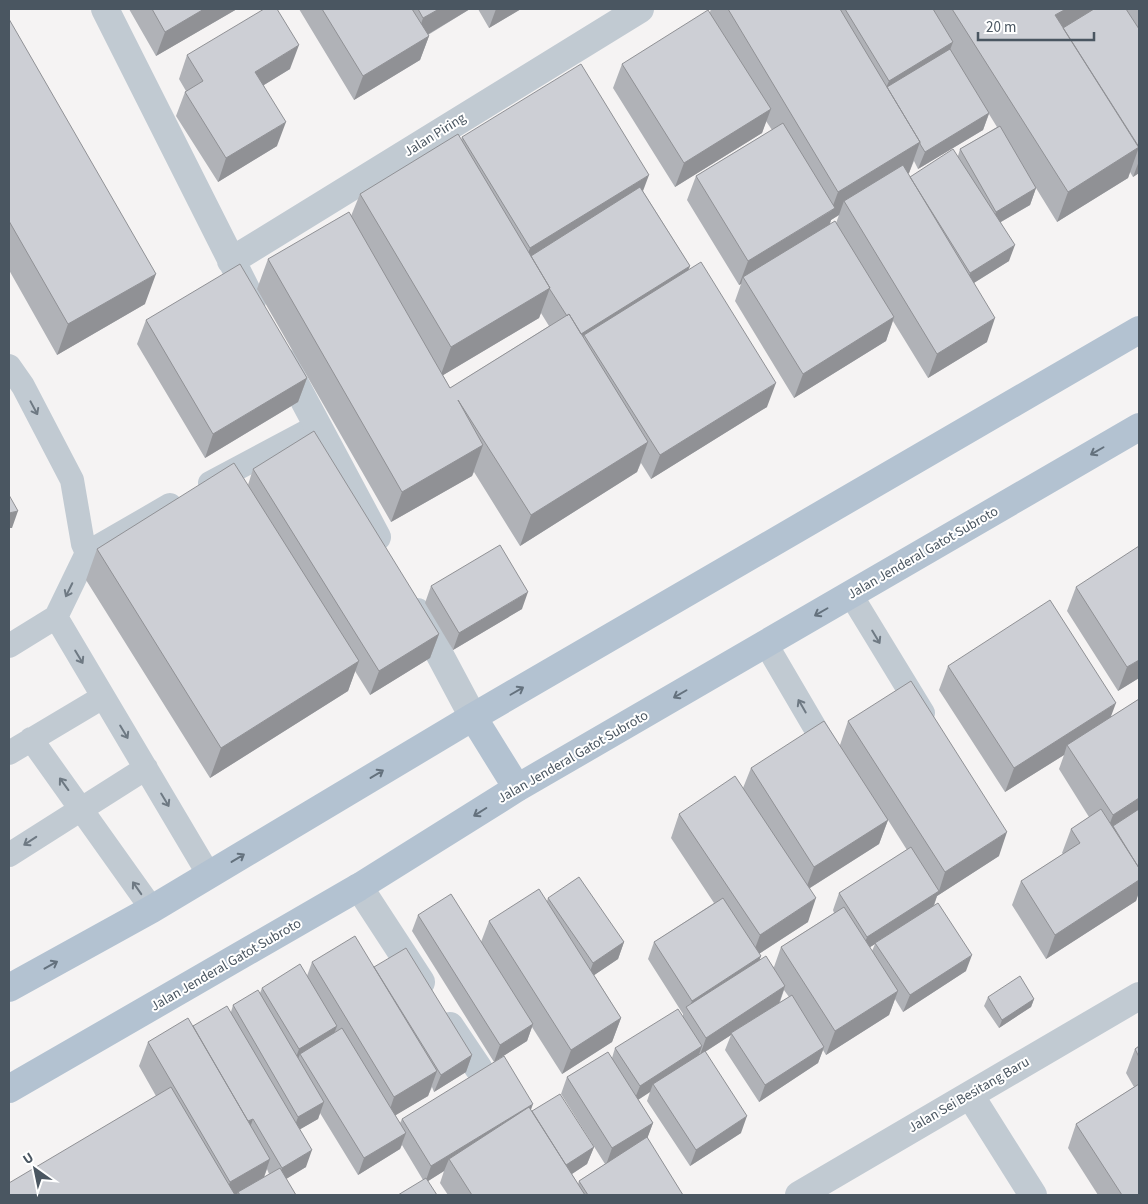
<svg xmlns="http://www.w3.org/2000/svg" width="1148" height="1204" viewBox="0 0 1148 1204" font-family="'Source Sans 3',sans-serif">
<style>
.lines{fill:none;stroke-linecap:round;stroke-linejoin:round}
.lane{stroke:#c1cad2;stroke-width:24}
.street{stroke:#c1cad2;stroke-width:28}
.primary{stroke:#b3c2d1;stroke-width:28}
.wall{fill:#b0b2b7;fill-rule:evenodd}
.shaded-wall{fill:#909195}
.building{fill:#cdcfd5;stroke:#909195}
.oneway{stroke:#6e7983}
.oneway2{stroke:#64717d}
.labels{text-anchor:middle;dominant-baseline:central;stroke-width:4;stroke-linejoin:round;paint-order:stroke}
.street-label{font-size:14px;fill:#4a5661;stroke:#fff}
</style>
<rect width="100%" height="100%" fill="#f5f3f3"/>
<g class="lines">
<path class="lane" d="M9 366 23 386 72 480 83 544 87 553 56 617 9 646
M210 483 317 426
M87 553 170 505
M851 595 923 713
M56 617 209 875
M766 644 831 755
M31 739 152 909
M9 753 103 697
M9 855 146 768"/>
<path class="street" d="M105 9 252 301
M231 261 640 9
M283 361 377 537
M417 612 473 717
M359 887 421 982
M450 1026 479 1069
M970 1095 1033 1195
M799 1195 1139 996"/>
<path class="primary" d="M473 717 517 788
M9 988 152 909 473 717 1139 330
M9 1089 359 887 517 788 1139 427"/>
</g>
<path class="wall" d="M129 9H237L156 56Z
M299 9H470L428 35 429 36 420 60 354 100Z
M478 9H521L489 28Z
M711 9H1139V173L1133 177 1130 172 1128 178 1057 222 1036 188 1030 205 1001 222 1009 261 974 283 987 342 928 378 893 321 886 341 794 398 735 301 741 284 739 285 687 200 696 176 772 130 766 121 762 133 675 187 613 88 622 64 710 12ZM989 114 997 127 960 149 958 156 910 177 908 174 909 173 914 161 918 169 983 130ZM839 215 836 223 830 224 831 220Z
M9 19 145 304 57 355 9 270Z
M187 55 290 69 264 85 277 146 218 182 176 116 185 92 186 91 179 79Z
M462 137 643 191 690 266 688 270 767 407 651 479 641 463 637 472 520 546 474 472 472 476 391 522 257 289 268 259 351 216 360 194 461 140ZM541 313 549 326 450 388 443 375 539 318Z
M146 320 307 378 298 402 205 458 137 344Z
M253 469 439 634 430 658 370 695 355 671 348 691 210 778 86 580 97 549 248 485Z
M431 586 522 609 453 650 425 603Z
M1076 587 1139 678 1118 691 1067 611Z
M948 666 1111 717 1139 699 1138 698 1139 695V897L1138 895 1136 901 1046 959 1012 905 1021 881 1063 854 1062 853 1071 829 1089 817 1059 769 1064 755 1005 792 939 690Z
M848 721 999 856 937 896 934 906 966 971 903 1012 895 999 889 1015 826 1055 823 1050 818 1063 759 1102 725 1050 731 1035 705 1052 741 1133 690 1166 647 1101 650 1092 638 1100 653 1123 647 1138 683 1195H448L440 1183 444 1171 428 1181 423 1180 402 1145 400 1149 358 1175 320 1113 318 1119 300 1129 306 1167 286 1179 296 1195H9L156 1096 139 1066 148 1042 231 1012 233 1005 260 993 262 988 307 976 312 962 374 968 472 1055 466 1072 434 1092 432 1087 428 1096 395 1115 400 1123 402 1119 531 1110 532 1111 594 1147 587 1164 572 1174 578 1184 579 1181 605 1164 561 1094 567 1077 612 1058 615 1048 683 1016V1014L648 959 654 942 714 903 671 838 679 814 743 788 751 768 840 745ZM888 820 907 850 839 893 833 910 834 913 781 947 774 967 760 960 759 954 808 922 810 888 879 844ZM875 944 872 951 870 947ZM784 990 789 997 780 1002ZM267 1169 269 1174 264 1177Z
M548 898 624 942 618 959 594 975 621 1018 612 1042 562 1074 532 1027 527 1041 494 1062 412 931 418 915 481 942 489 921 547 901Z
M988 997 1034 999 1031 1007 999 1028 984 1006Z
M1139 1046V1195H1098L1068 1148 1076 1124 1134 1087 1126 1073 1135 1049Z"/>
<path class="shaded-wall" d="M204 9H237L156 56 165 32Z
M439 9H470L415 42 423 18Z
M496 9H521L489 28Z
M1066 9H1102L1065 32 1055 15Z
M429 36 420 60 354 100 363 76Z
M953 42 944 66 886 88 889 81Z
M299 45 290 69 246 96 255 72Z
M771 109 762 133 675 187 684 163Z
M989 113 983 130 918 169 925 152Z
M286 122 277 146 218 182 226 158Z
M920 142 909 173 849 209 844 201 839 215 831 220 827 232 743 277 741 284 739 285 748 261 831 211 838 192Z
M1139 147 1128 178 1057 222 1068 192Z
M1139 161V173L1133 177Z
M649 175 640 199 521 272 530 248Z
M1036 188 1030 205 990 228 996 212Z
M1015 245 1009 261 964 289 970 273Z
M690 266 681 290 584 335 577 354 579 335Z
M156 274 145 304 57 355 68 324Z
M550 288 539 318 440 377 451 347Z
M894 317 886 341 794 398 803 374Z
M995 318 987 342 928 378 937 354Z
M307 378 298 402 205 458 213 434Z
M776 383 767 407 651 479 660 455Z
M648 442 637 472 520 546 531 515Z
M483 445 472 476 391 522 402 492Z
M18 511 12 528H9V513Z
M528 592 522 609 453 650 459 633Z
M439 634 430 658 370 695 379 671Z
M1139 660V678L1118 691 1127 667Z
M359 661 348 691 210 778 221 748Z
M1116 703 1107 727 1067 745 1064 755 1005 792 1014 768Z
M1139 798V817L1104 839 1113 815Z
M888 820 879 844 805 891 814 867Z
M1007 832 999 856 937 896 933 907 875 943V944L861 953 867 937 939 891 945 872Z
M1139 880V892L1136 901 1046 959 1055 935Z
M816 898 808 922 751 959 760 935Z
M624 942 618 959 587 980 593 963Z
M972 955 966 971 903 1012 910 995Z
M761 956 755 973 688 1011 692 1001Z
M785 986 779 1003 731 1033V1035L700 1055 706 1038Z
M898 991 889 1015 826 1055 835 1031Z
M1034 999 1031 1007 999 1028 1002 1020Z
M621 1018 612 1042 562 1074 571 1050Z
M533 1024 527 1041 494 1062 500 1045Z
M337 1026 331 1042 300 1054 296 1064 293 1066 299 1049Z
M702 1046 696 1063 653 1084 650 1092 633 1103 640 1086Z
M824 1047 818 1063 759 1102 765 1085Z
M472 1055 466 1072 434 1092 441 1075Z
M437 1071 428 1096 386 1121 394 1097Z
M324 1102 318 1119 292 1134 298 1117Z
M533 1104 527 1121 449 1159 444 1171 425 1183 431 1166Z
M747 1116 741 1133 690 1166 696 1150Z
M253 1119 247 1136 246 1123Z
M653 1123 647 1139 606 1165 612 1148Z
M406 1133 400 1149 358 1175 364 1158Z
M594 1147 587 1164 558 1183 564 1166Z
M312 1150 306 1167 276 1185 282 1168Z
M270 1159 262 1183 238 1192 237 1195H225L230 1182Z"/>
<path class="building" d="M152 9H204L165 32Z
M264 9H277L299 45 255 72 286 122 226 158 185 92 203 81 187 55Z
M322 9H412L429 36 363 76Z
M418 9H439L423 18Z
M728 9H840L920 142 838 192Z
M845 9H933L953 42 889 81Z
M952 9H1066L1055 15 1139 147 1068 192Z
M1094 9H1126L1139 29V148L1063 28Z
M708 10 771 109 684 163 622 64Z
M9 19 156 274 68 324 9 221Z
M950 49 989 113 925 152 920 144V142L887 87Z
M581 64 649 175 530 248 462 137Z
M783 123 835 208 748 261 696 176Z
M1000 126 1036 188 996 212 960 149Z
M458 134 550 288 451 347 360 194Z
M953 149 1015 245 970 273 910 177Z
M903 165 995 318 937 354 844 201Z
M640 187 690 266 581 334 569 314 567 316 549 288H550L531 256Z
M349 212 450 388 569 314 648 442 531 515 458 400 483 445 402 492 268 259Z
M835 221 894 317 803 374 743 277Z
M701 262 776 383 660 455 584 335Z
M240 264 307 378 213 434 146 320Z
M314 431 439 634 379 671 253 469Z
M234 463 359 661 221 748 97 549Z
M9 495 18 511 9 513Z
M500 545 528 592 459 633 431 586Z
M1139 546V660L1127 667 1076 587Z
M1050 600 1116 703 1014 768 948 666Z
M911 681 1007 832 945 872 848 721Z
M1139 699V798L1113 815 1067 745Z
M824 721 888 820 814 867 751 768Z
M735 776 816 898 760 935 679 814Z
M1101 809 1139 868V880L1055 935 1021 881 1080 843 1071 829Z
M1139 809V868L1113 826Z
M911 847 939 891 867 937 839 893Z
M579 877 624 942 593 963 548 898Z
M539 889 621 1018 571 1050 489 921Z
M451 894 533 1024 500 1045 418 915Z
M723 898 761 956 692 1001 654 942Z
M938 903 972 955 910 995 875 943Z
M844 907 898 991 835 1031 781 947Z
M355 936 437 1071 394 1097 312 962Z
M406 948 472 1055 441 1075 374 967Z
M766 956 785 986 706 1038 686 1007Z
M300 964 337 1026 299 1049 262 988Z
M1020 976 1034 999 1002 1020 988 997Z
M258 990 324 1102 298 1117 233 1005Z
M792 995 824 1047 765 1085 731 1033Z
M227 1006 312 1150 282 1168 253 1119 248 1121 193 1026Z
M678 1009 702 1046 640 1086 615 1048Z
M188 1018 270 1159 230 1182 148 1042Z
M342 1028 406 1133 364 1158 300 1054Z
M1139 1046V1057L1135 1049Z
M705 1051 747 1116 696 1150 653 1084Z
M608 1052 653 1123 612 1148 567 1077Z
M504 1056 533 1104 431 1166 402 1119Z
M1139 1084V1195H1122L1076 1124Z
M171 1087 235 1195H9V1183Z
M560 1094 594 1147 566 1165 532 1111Z
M529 1107 585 1195H472L449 1159Z
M647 1137 683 1195H588L579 1181Z
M280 1168 296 1195H240L238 1192Z
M426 1178 437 1195H398Z"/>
<defs><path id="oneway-shaft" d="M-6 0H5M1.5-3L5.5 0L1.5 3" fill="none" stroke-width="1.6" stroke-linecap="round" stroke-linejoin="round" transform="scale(1.25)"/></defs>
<g class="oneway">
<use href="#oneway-shaft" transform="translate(34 408) rotate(62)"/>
<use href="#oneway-shaft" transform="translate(69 590) rotate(116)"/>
<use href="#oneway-shaft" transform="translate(876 637) rotate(59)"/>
<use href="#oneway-shaft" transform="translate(79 657) rotate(59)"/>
<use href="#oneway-shaft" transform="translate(802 706) rotate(-120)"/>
<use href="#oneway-shaft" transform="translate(124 732) rotate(59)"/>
<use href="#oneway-shaft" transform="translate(64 784) rotate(-126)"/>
<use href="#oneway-shaft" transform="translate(165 800) rotate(59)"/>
<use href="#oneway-shaft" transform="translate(30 841) rotate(147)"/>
<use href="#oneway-shaft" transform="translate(137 888) rotate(-125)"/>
</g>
<g class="oneway2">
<use href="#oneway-shaft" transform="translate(1097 451) rotate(150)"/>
<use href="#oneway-shaft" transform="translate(821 612) rotate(150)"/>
<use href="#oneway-shaft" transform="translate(517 691) rotate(-30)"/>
<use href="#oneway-shaft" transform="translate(680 694) rotate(150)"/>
<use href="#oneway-shaft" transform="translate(377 774) rotate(-31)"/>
<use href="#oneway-shaft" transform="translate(480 812) rotate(148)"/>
<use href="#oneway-shaft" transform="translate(238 858) rotate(-31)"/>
<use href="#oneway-shaft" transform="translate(51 965) rotate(-29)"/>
</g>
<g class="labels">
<g class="street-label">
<text transform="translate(435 135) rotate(-32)">Jalan Piring</text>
<text transform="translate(923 553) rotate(-30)">Jalan Jenderal Gatot Subroto</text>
<text transform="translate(573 757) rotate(-30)">Jalan Jenderal Gatot Subroto</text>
<text transform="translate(226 965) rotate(-30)">Jalan Jenderal Gatot Subroto</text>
<text transform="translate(969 1095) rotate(-30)">Jalan Sei Besitang Baru</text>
</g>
</g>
<rect width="1148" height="1204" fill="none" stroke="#4a5661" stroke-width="20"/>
<g transform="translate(35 1169) rotate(327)" stroke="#ffffff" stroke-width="4" paint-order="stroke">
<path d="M0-4L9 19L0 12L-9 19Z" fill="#4a5661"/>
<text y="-8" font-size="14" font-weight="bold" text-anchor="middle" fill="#4a5661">U</text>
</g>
<path d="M978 32v8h116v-8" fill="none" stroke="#4a5661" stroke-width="2.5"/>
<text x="986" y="32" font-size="15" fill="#4a5661" stroke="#ffffff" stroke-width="4" paint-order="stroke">20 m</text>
</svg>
